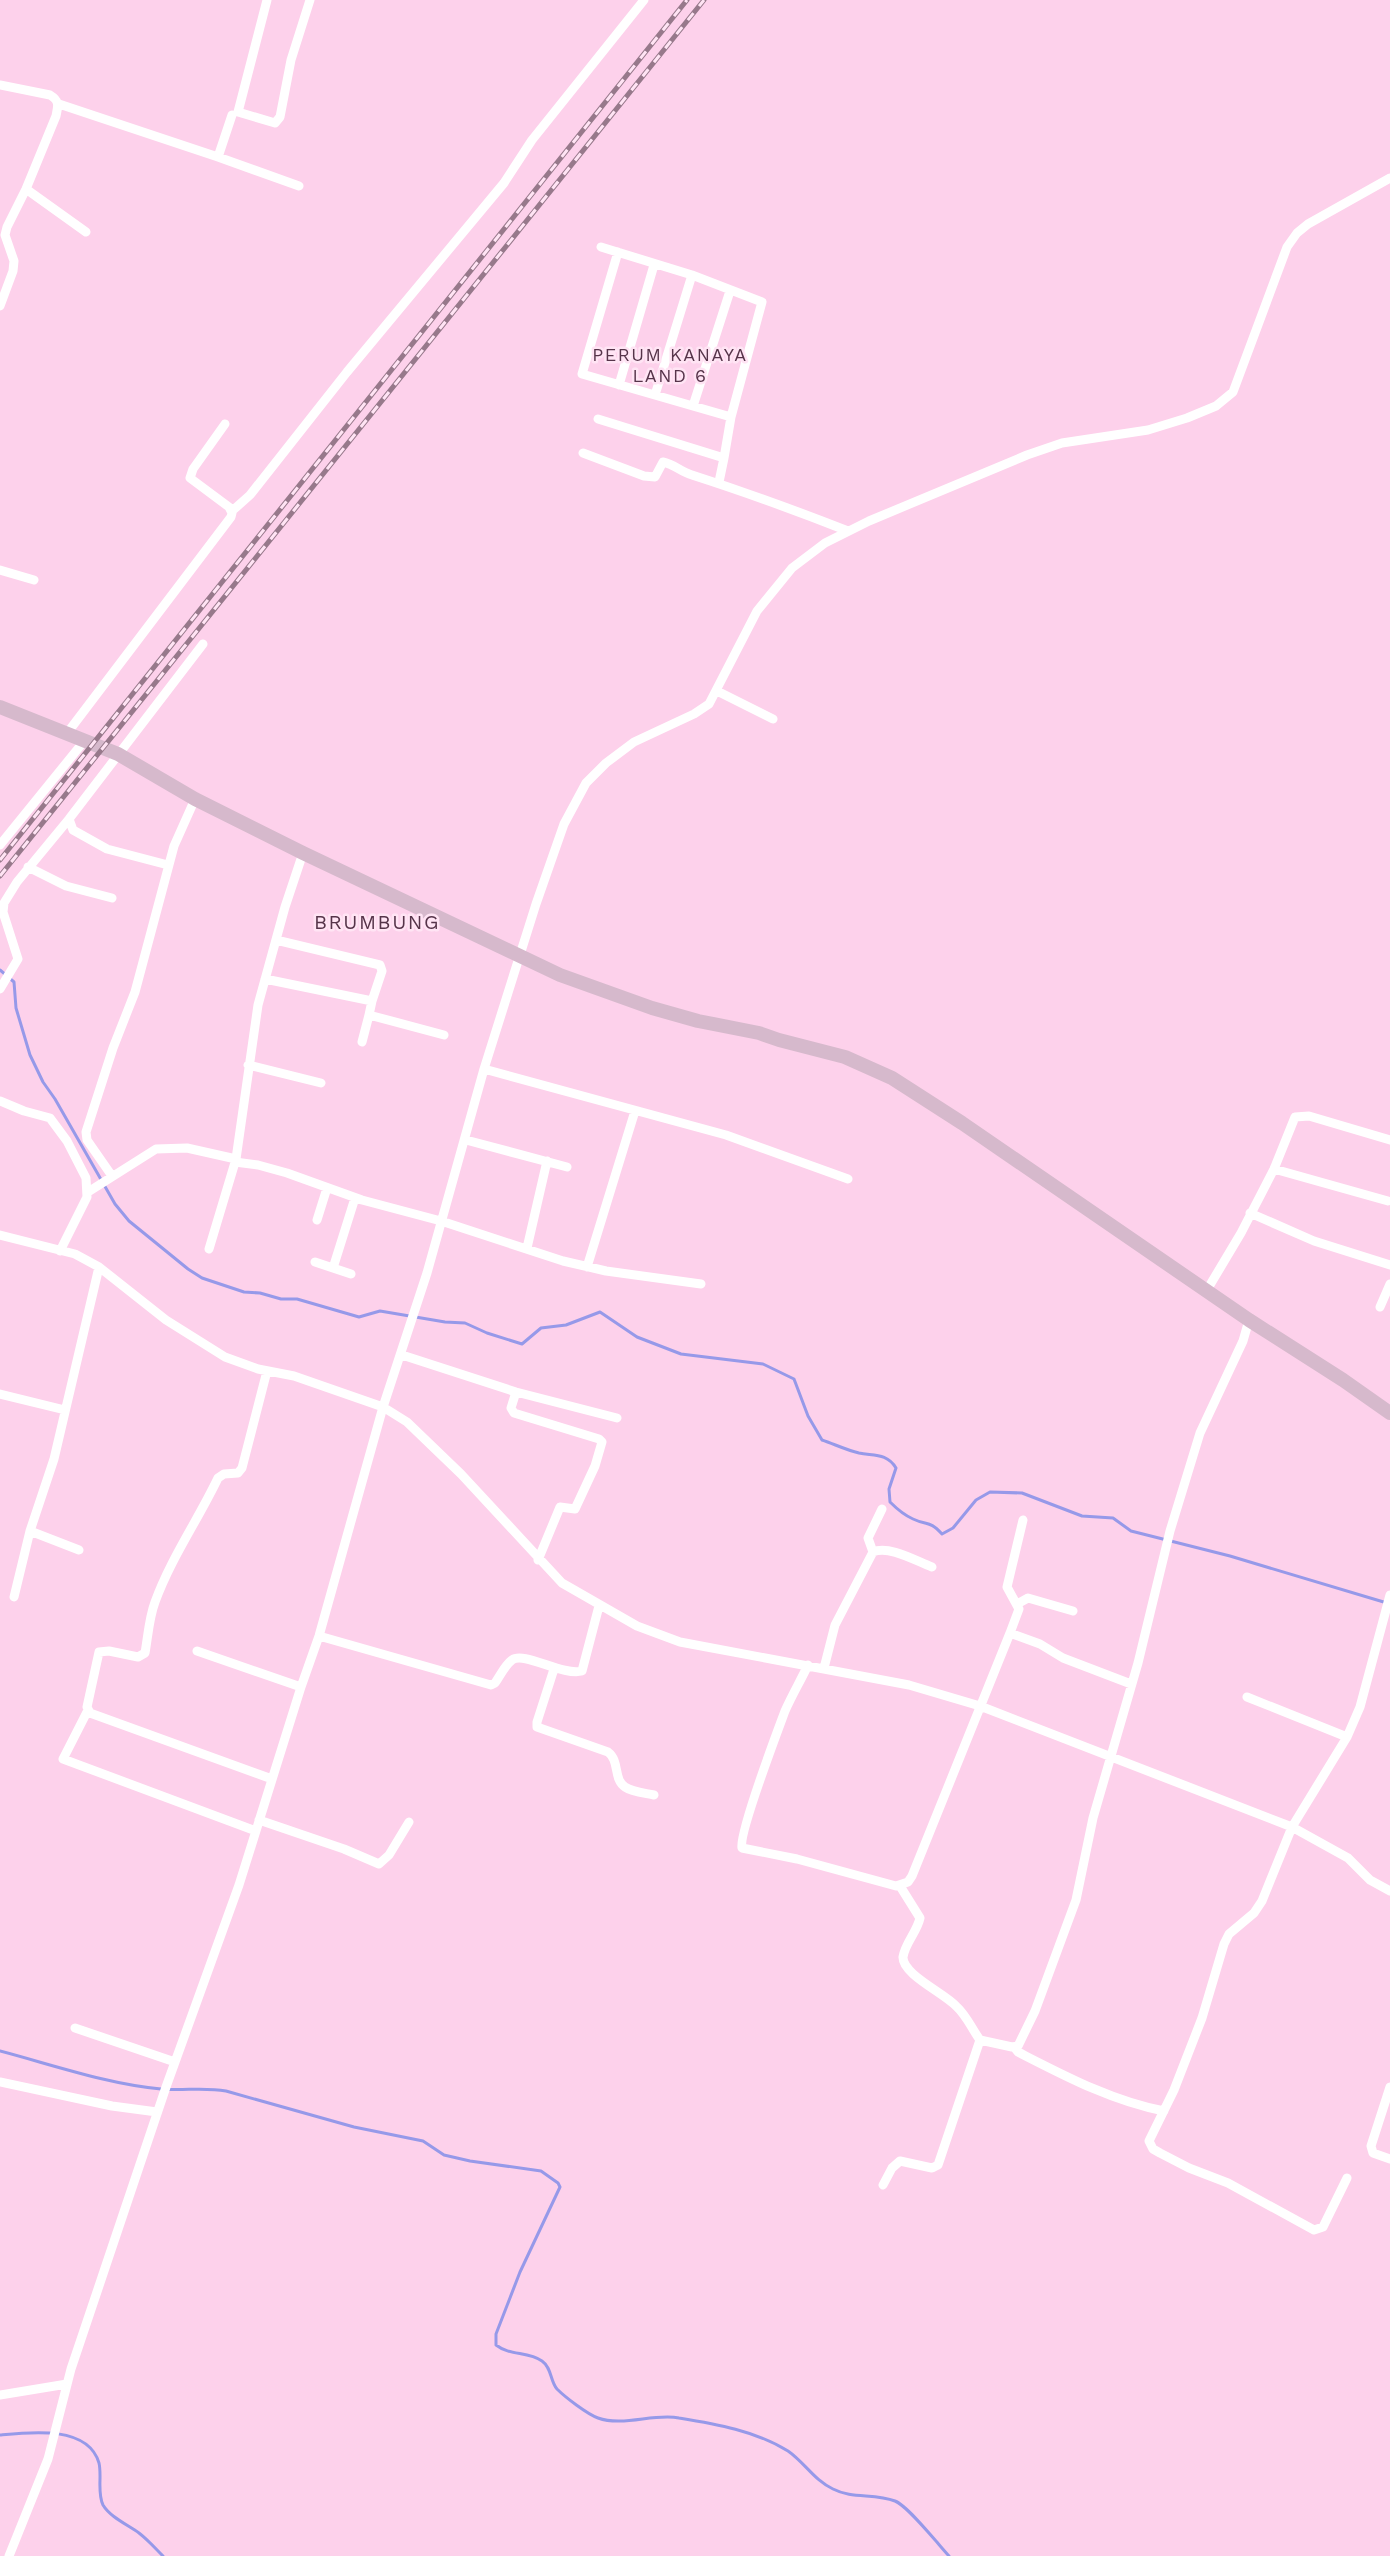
<svg xmlns="http://www.w3.org/2000/svg" width="1390" height="2556" viewBox="0 0 1390 2556" font-family="'Work Sans',sans-serif">
<style>
.lines{fill:none;stroke-linecap:round;stroke-linejoin:round}
.stream{stroke:#9699e9;stroke-width:3}
.street{stroke:#fff;stroke-width:9}
.secondary{stroke:#d6b9cc;stroke-width:14}
.rail-casing{stroke:#97798b;stroke-width:5}
.rail{stroke:#ffe4f4;stroke-width:3;stroke-dasharray:9;stroke-linecap:butt}
.labels{text-anchor:middle;dominant-baseline:central;stroke-width:5;stroke-linejoin:round;paint-order:stroke}
.neighbourhood-label{font-size:18px;letter-spacing:1.5px;fill:#56344a;stroke:#ffe4f4}
.quarter-label{font-size:20px;letter-spacing:1.5px;fill:#56344a;stroke:#ffe4f4}
</style>
<rect width="100%" height="100%" fill="#fdd1eb"/>
<g class="lines">
<path class="stream" d="M0 970 14 982 16 1008 30 1055 43 1082 55 1099 115 1204 129 1221 188 1269 202 1278 244 1292 260 1293 281 1299H297L359 1317 380 1311 445 1322 465 1323 487 1333 522 1344 541 1328 566 1325 600 1312 637 1337 681 1354 763 1364 794 1379 808 1416 822 1440C834 1444 846 1450 859 1453 874 1456 887 1453 896 1468L889 1489 890 1502C897 1509 904 1515 913 1519 928 1526 929 1520 942 1534L953 1528 976 1500 990 1492 1022 1493 1082 1516 1113 1518 1131 1531 1230 1556 1387 1603
M0 2051C53 2065 107 2084 161 2089 183 2091 204 2087 226 2091L354 2127 423 2141 444 2155 470 2161 541 2171 558 2183 560 2187 520 2272 496 2334V2345C510 2356 528 2351 542 2361 552 2368 550 2381 557 2389 565 2397 587 2414 598 2418 623 2427 654 2413 679 2418 716 2424 756 2431 788 2451 804 2462 815 2481 833 2489 852 2499 875 2493 895 2501 908 2506 938 2544 949 2556
M0 2435C30 2432 88 2425 99 2463 102 2476 97 2493 103 2505 110 2517 128 2525 139 2533 148 2540 155 2548 163 2556"/>
<path class="street" d="M267 0 238 112 275 123 280 117 291 60 310 0
M0 85 50 95C60 101 58 106 56 116L26 189 7 227 5 235 14 261 13 271 0 306
M59 104 218 157
M232 115 218 157 299 186
M26 189 86 232
M601 247 692 275 762 302 731 417
M618 252 582 374 731 417 724 458
M619 385 654 265
M655 395 692 275
M693 406 730 291
M598 419 724 458 719 482
M583 453 644 476 655 477 663 462C674 464 681 472 692 475 745 492 797 511 848 531
M232 511 250 495 347 372 504 183 532 140 644 0
M0 570 34 580
M717 691 773 719
M68 732 231 517 232 513 229 507 190 478 193 469 225 424
M69 819 73 830 107 849 168 865
M0 845 85 740
M28 867 66 886 112 898
M276 940 380 965 382 971 372 1001
M265 979 372 1001 369 1015 444 1035
M0 989 18 959 3 912 4 903 17 882 69 819 203 644
M362 1042 369 1015
M248 1065 321 1083
M484 1069 726 1135 848 1179
M0 1101 24 1111 50 1118 67 1141 86 1178 87 1197 60 1251
M466 1140 567 1167
M235 1162 258 1165 287 1173 362 1200 441 1221 563 1261 606 1271 701 1284
M1274 1169 1388 1201
M112 1176 87 1140 86 1132 113 1048 135 992 174 846 195 799
M88 1192 156 1149 187 1148 236 1159
M1250 1213 1314 1241 1390 1265
M317 1220 327 1188
M0 1235 75 1254 99 1267 166 1320 225 1357 258 1369 294 1376 383 1407 407 1422 461 1474 562 1583 637 1626 680 1642 909 1685 980 1706 1292 1827 1348 1858 1370 1880 1390 1891
M527 1248 547 1161
M209 1249 236 1159 258 1005 285 907 303 853
M315 1262 351 1274
M587 1267 635 1111
M333 1268 355 1198
M1207 1290 1241 1233 1274 1169 1295 1117 1309 1116 1390 1140
M1380 1307 1390 1284
M402 1355 516 1392 617 1418
M267 1371 242 1468 238 1473 224 1474 218 1478C198 1520 171 1558 155 1602 149 1618 148 1636 145 1653L138 1657 109 1651 99 1652 87 1707 90 1713 272 1779
M516 1392 511 1408 514 1413 599 1439 602 1442 595 1466 575 1509 560 1507 538 1560
M0 1394 65 1410
M30 1531 79 1550
M873 1552 868 1538 882 1509
M14 1597 30 1531 54 1459 99 1267
M1017 1604 1028 1598 1073 1611
M1010 1633 1019 1609 1007 1587 1023 1520
M319 1636 491 1685 495 1683C500 1676 505 1665 512 1660 524 1651 562 1676 582 1671L599 1606
M197 1651 301 1687
M808 1665C801 1680 792 1695 785 1711 778 1730 738 1835 742 1848L797 1859 896 1886 908 1882 912 1876 1010 1633 1040 1644 1063 1658 1131 1684
M824 1668 835 1625 873 1552C889 1545 916 1561 932 1567
M554 1669 537 1722V1727L608 1752C620 1761 613 1779 625 1787 632 1792 645 1793 654 1795
M1247 1697 1347 1737
M88 1710 63 1759 256 1831
M259 1820 344 1849 379 1864 389 1855 409 1822
M900 1886 920 1918C917 1932 905 1943 903 1957 902 1974 944 1993 956 2006 967 2016 972 2029 980 2040L1012 2047 1018 2046 1035 2011 1076 1900 1093 1818 1138 1663 1170 1531 1200 1433 1243 1341 1249 1320
M75 2028 175 2062
M1014 2047 1018 2052C1065 2076 1112 2101 1164 2111
M0 2082 112 2106 157 2112
M1390 2087 1371 2146 1373 2153 1390 2159
M1347 2178 1323 2227 1314 2230 1228 2183 1189 2168 1160 2153 1153 2149 1149 2141 1174 2090 1202 2018 1224 1944 1229 1934 1254 1913 1262 1901 1292 1827 1347 1737 1360 1707 1390 1595
M883 2185 892 2168 900 2161 932 2168 938 2165 980 2040
M0 2395 67 2384
M9 2556 48 2459 71 2369 166 2087 239 1885 301 1687 319 1636 383 1407 427 1273 484 1069 536 904 564 824 586 783 606 763 634 742 694 714 709 704 757 611 792 568 825 543 869 521 1027 455 1062 443 1148 430 1187 418 1216 406 1233 392 1287 247 1297 233 1308 224 1390 178"/>
<path class="secondary" d="M0 707 118 754 195 799 303 853 560 975 652 1008 698 1021 759 1033 779 1040 845 1057 892 1078 962 1123 1249 1320 1343 1380 1390 1413"/>
<g class="rail-casing">
<path id="rail" d="M0 860 687 0
M0 876 704 0"/>
</g>
<use href="#rail" class="rail"/>
</g>
<g class="labels">
<g class="neighbourhood-label">
<text x="670" y="354">PERUM KANAYA<tspan x="670" dy="21">LAND 6</tspan></text>
</g>
<g class="quarter-label">
<text x="377" y="922">BRUMBUNG</text>
</g>
</g>
</svg>
